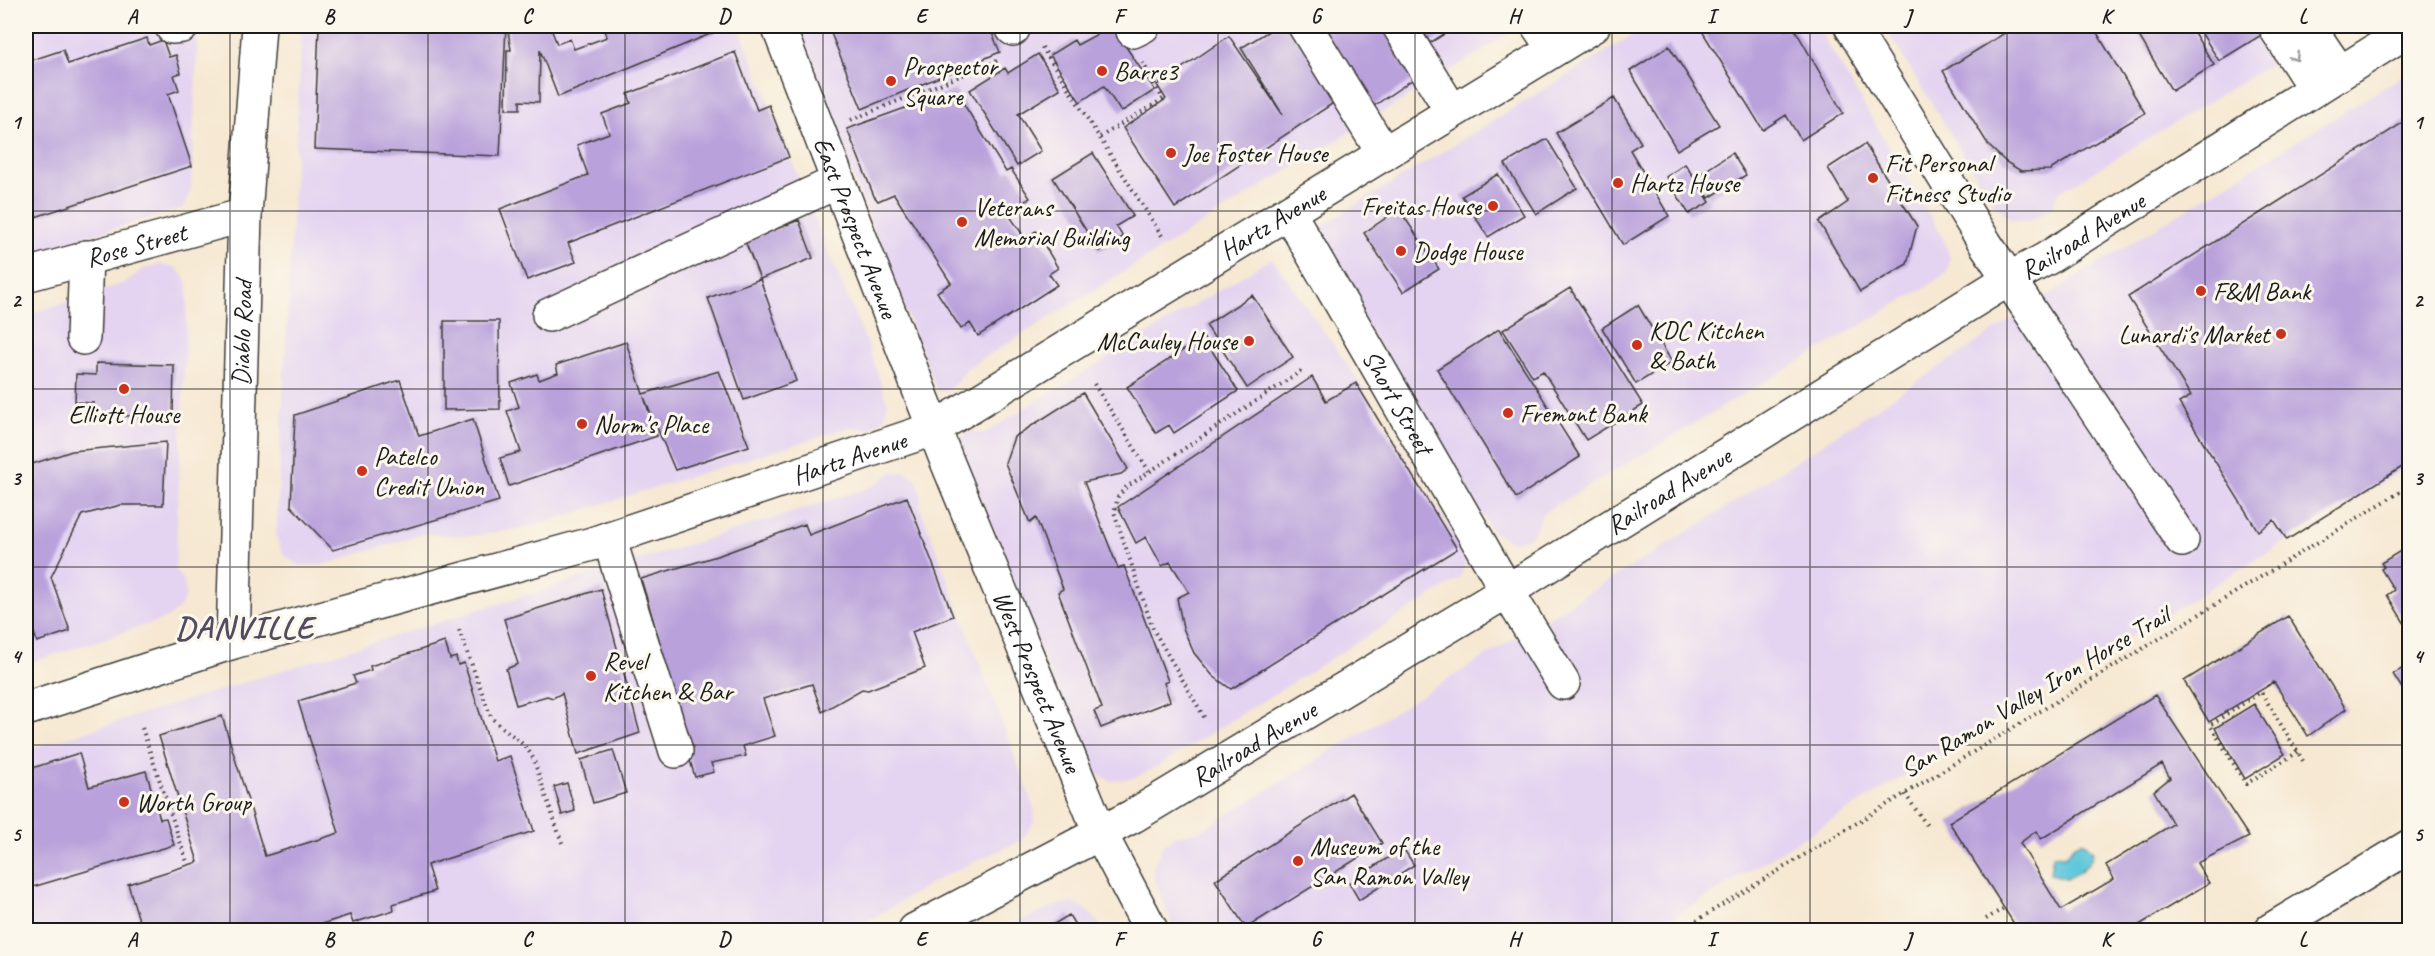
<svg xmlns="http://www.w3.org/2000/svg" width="2435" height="956" viewBox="0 0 2435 956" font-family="Caveat,sans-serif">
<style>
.built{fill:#e4d3f1}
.water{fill:#5fc7dc;stroke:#3e727c;stroke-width:1.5}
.building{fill:#b9a1db;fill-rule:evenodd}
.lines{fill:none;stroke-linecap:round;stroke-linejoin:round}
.minor-casing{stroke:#3d3b37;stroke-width:36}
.major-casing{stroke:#3d3b37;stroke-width:36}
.path{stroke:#3d3b37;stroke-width:4;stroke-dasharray:1.5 4.5;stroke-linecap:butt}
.minor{stroke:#fff;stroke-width:33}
.major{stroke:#fff;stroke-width:33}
.oneway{stroke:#999}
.grid{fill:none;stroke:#1c1c1c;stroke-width:1.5;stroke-opacity:0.55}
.poi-dot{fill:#c8321e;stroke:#fbf7ec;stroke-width:2}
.labels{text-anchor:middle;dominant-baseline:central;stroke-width:6;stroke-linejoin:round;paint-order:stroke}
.poi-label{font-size:26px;fill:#1c1c1c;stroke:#fbf7ec;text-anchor:start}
.street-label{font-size:26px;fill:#1c1c1c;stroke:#fbf7ec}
.district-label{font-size:32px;font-weight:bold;letter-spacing:1.5px;fill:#534b5f;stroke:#fbf7ec}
.neatline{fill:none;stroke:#1c1c1c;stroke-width:2}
.grid-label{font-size:20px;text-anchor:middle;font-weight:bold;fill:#1c1c1c}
</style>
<rect width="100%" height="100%" fill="#fbf7ec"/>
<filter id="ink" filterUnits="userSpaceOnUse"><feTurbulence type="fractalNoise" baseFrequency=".0167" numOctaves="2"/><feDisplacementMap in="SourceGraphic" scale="12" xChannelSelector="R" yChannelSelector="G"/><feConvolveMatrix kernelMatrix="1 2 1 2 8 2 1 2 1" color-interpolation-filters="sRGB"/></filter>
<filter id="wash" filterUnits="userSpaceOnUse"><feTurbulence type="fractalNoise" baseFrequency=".008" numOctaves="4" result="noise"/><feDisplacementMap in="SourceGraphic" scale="24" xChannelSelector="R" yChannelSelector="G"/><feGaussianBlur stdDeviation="1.35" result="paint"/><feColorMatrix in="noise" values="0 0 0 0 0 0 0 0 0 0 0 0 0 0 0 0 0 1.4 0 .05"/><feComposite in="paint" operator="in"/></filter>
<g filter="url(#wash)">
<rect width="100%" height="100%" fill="#f6e8d2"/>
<path class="built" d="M26 26H198L191 189 183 208 26 255Z
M302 26H739L823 240 866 341 888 403 884 418 869 430 850 427 529 527 472 536 424 534 322 565H297L283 554 276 537Z
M794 26H1522L966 369 956 383 945 391H937Z
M1648 26H1817L1944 240 1950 258 1947 272 1929 285 1543 513 1533 534 1522 541 1512 542 1492 531 1310 233Z
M1884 26H2334L2060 192 2055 197 2054 207 2028 221 2011 219 1994 204Z
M2409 72V466L1653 930H1174L1154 877V865L1163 845 1175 836 1201 831 1707 520 2070 281Z
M1272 258 1354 374 1463 550 1465 567 1459 579 1153 769 1133 778 1113 781 1099 776 1082 756 975 483 967 481 954 458 958 444 967 433 974 431 983 434Z
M158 264 175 267 184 276 188 286 175 569 184 582 186 595 180 608 167 618 26 664V315L125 283 143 269Z
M892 472H905L917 479 921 494 920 507 1034 807V822L1022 840 944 876 852 930H26V750L807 508 874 486Z
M1073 903 1085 908 1105 930H999L1060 904Z"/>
<path class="water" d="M2081 842 2087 845 2093 852C2091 865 2078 874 2066 878L2050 874 2053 855 2066 856 2073 846Z"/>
<g id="blocks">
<path class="building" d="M319 26H506L500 156 314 149Z
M518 26H550L557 44 570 39 574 49 607 37 604 26H713L715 32 558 97 540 50 539 102 520 101V109H506L507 50H511L508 30Z
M828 26H989L1000 52 862 109Z
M1112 26 1155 90 1121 112 1104 86 1080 102 1050 55 1074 40 1077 45Z
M1277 26H1300L1344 96 1175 208 1123 128 1166 99 1157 85 1229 36 1283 115 1241 48Z
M1312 26H1382L1416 77 1368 110Z
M1420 26H1457L1430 43Z
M1711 26H1783L1785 30 1793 26 1843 113 1801 140 1786 115 1763 130 1702 31Z
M2016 26H2093L2145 113 2050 170 2021 171 2006 162 1989 146 1943 71Z
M2145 26H2190L2214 65 2172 91 2136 31Z
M2197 26H2258L2263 34 2219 61Z
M147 38 149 45 163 40 169 57 176 55 181 73 174 75 179 90 168 94 192 166 26 220V62L63 50 68 64Z
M1669 46 1719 125 1677 150 1630 71Z
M735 52 757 110 769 105 789 157 568 243 576 262 527 280 500 209 588 175 577 145 609 133 602 114 631 103 628 94Z
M1038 54 1060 89 1018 114 1041 151 1017 166 970 90 1005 68 1008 73Z
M955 90 1006 172 1011 169 1030 198 1007 212 1025 238 1036 231 1058 268 1049 274 1057 285 978 336 970 323 961 329 937 292 951 283 894 194 878 201 874 196 847 129Z
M1614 98 1641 143 1630 150 1669 216 1623 245 1556 133Z
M2410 118V462L2287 540 2274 520 2258 531 2179 403 2191 396 2128 297Z
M1547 139 1577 188 1536 214 1505 164Z
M1865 144 1917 226 1907 264 1860 292 1819 222 1848 202 1828 168Z
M1093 153 1133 216 1116 226 1123 237 1099 251 1053 178Z
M1732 153 1746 175 1709 198 1696 177Z
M1685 164 1710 202 1689 214 1666 177Z
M1498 174 1524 215 1488 237 1462 196Z
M1399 209 1439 269 1403 292 1364 233Z
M799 220 813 258 760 279 745 241Z
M760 279 796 381 744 400 708 298Z
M1570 288 1643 405 1586 440 1543 371 1533 377 1503 330Z
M1252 295 1293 357 1247 388 1206 325Z
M1638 305 1672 362 1636 384 1602 328Z
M444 321H499L500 409 444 410Z
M1499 329 1580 457 1516 498 1437 369Z
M1203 337 1238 391 1174 433 1169 425 1156 433 1127 387Z
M626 342 643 394 719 371 749 446 675 470 644 397 657 436 509 486 500 458 521 452 507 411 519 407 511 383 537 374 539 380 558 373 556 365Z
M96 363 174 365 173 417 94 415V403L75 402 76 374 96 375Z
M1312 377 1326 401 1356 383 1457 549 1231 689 1213 676 1194 653 1183 628 1177 598 1189 592 1170 562 1162 566 1146 537 1136 543 1118 507Z
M400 380 419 436 473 419 499 501 333 550 291 506 295 415Z
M1083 393 1128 469 1121 474 1084 482 1118 568 1124 566 1168 681 1164 683 1170 701 1101 728 1094 711 1102 708 1058 592 1063 589 1036 518 1030 523 1005 463 1014 437Z
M166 442 163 505H121L82 515 51 577 70 631 37 642 32 627 26 629V466L72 451Z
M907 497 953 616 912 632 925 668 868 690 862 689 822 712 812 684 763 699 775 736 743 746 746 756 711 763 714 772 695 777 664 675 669 673 641 579 720 555 805 524 809 535Z
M2410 545V632L2387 595 2394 590 2381 569 2384 567 2381 563Z
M601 589 640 733 578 754 562 693 553 698 547 696 516 705 506 669 518 664 504 619Z
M2288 616 2346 709 2308 736 2274 682 2209 722 2184 681Z
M445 642 450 659 456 657 458 665 464 663 495 761 510 756 534 831 427 865 435 891 393 904 394 910 353 923 350 915 303 930H142L128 884 198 862 159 736 222 716 265 856 339 833 298 701 356 683 353 676 371 670 370 666Z
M2410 664V701L2393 674Z
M2155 695 2249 837 2197 863 2209 883 2131 930H2018L1949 822ZM2162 764 2170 778 2154 791 2173 824 2106 865 2114 879 2061 910 2020 843 2036 831 2041 839Z
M2254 704 2285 754 2245 779 2215 728Z
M613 750 626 793 593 803 581 760Z
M79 753 89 787 146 771 160 819 166 818 174 845 26 889V770Z
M567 783 575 811 562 815 554 787Z
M1351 793 1382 843 1246 928 1215 880Z
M1403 848 1414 865 1359 900 1349 883Z
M1069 915 1078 930H1044Z"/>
</g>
</g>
<g filter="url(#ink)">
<use href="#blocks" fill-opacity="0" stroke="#3d3b37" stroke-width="1.5"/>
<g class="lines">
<g class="minor-casing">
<g id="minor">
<path id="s1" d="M778 26 946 459 1101 835 1151 930"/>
<path d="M1012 26 1013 29"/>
<path d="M1305 26 1384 154"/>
<path d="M1399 26 1452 111"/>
<path d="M1538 26 1554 49"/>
<path d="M1851 26 1985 243 2182 540"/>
<path d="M2277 26V30L2315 89"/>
<path d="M2308 26 2340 73"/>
<path d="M172 27 182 26"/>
<path d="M1133 31 1143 26"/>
<path id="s2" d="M1289 213 1507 591 1563 683"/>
<path id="s3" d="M26 275 245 215"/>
<path d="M549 315 837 182"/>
<path d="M83 338 86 257"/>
<path d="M609 538 676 751"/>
<path id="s4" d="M233 642 245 215 259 26"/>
<path id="s5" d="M26 709 233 642 592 544 933 429 1593 26"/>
<path d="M2271 930 2410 846"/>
</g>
</g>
<g class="major-casing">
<g id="major">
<path id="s6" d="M915 930 1133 816 1507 591 2009 279 2046 259 2410 29"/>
</g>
</g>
<path class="path" d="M1042 47 1164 239
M851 120 997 61
M1100 137 1163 99 1143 63
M1094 384 1149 471
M459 630 491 717C504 732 523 739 533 758L562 843
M1204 717 1153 629 1114 512 1118 497 1125 488 1304 369
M142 728 188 865
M2298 752 2246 784 2210 725 2261 692 2305 764
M1905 794 1928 827
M1986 919 2004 908
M1681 930 2410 486"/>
<use href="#minor" class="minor"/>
<use href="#major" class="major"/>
</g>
<defs><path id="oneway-chevron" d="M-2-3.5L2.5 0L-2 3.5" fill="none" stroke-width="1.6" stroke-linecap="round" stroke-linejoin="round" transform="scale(1.5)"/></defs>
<use class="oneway" href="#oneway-chevron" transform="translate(2295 57) rotate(57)"/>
</g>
<path class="grid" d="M230 26V930M428 26V930M625 26V930M823 26V930M1020 26V930M1218 26V930M1415 26V930M1612 26V930M1810 26V930M2007 26V930M2205 26V930M26 211H2410M26 389H2410M26 567H2410M26 745H2410"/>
<g class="poi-dot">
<circle cx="1102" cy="71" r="6"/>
<circle cx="891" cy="81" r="6"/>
<circle cx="1171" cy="153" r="6"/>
<circle cx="1873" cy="178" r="6"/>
<circle cx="1618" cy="183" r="6"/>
<circle cx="1493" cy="206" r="6"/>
<circle cx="962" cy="222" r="6"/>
<circle cx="1401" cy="251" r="6"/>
<circle cx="2201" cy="291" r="6"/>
<circle cx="2281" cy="334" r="6"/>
<circle cx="1249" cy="341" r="6"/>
<circle cx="1637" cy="345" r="6"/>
<circle cx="124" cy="389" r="6"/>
<circle cx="1508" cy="413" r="6"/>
<circle cx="582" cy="424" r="6"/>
<circle cx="362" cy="471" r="6"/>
<circle cx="591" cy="676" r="6"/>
<circle cx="124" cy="802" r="6"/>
<circle cx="1298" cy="861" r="6"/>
</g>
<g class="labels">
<g class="poi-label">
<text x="903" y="66">Prospector<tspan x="903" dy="30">Square</tspan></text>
<text x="1114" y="71">Barre3</text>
<text x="1183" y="153">Joe Foster House</text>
<text x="1885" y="163">Fit Personal<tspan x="1885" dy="30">Fitness Studio</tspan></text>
<text x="1630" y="183">Hartz House</text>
<text x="1481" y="206" text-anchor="end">Freitas House</text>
<text x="974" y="207">Veterans<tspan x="974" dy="30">Memorial Building</tspan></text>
<text x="1413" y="251">Dodge House</text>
<text x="2213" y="291">F&amp;M Bank</text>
<text x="1649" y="330">KDC Kitchen<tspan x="1649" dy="30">&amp; Bath</tspan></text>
<text x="2269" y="334" text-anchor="end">Lunardi's Market</text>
<text x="1237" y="341" text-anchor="end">McCauley House</text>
<text x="1520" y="413">Fremont Bank</text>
<text x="124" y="414" text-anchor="middle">Elliott House</text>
<text x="594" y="424">Norm's Place</text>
<text x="374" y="456">Patelco<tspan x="374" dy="30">Credit Union</tspan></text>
<text x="603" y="661">Revel<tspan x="603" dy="30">Kitchen &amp; Bar</tspan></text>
<text x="136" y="802">Worth Group</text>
<text x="1310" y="846">Museum of the<tspan x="1310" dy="30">San Ramon Valley</tspan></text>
</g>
<g class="street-label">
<text stroke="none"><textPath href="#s5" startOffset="1347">Hartz Avenue</textPath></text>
<text stroke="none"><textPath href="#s1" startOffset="216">East Prospect Avenue</textPath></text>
<text stroke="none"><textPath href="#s6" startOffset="1359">Railroad Avenue</textPath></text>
<text stroke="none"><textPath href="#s3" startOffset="114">Rose Street</textPath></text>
<text stroke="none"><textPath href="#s4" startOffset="309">Diablo Road</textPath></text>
<text stroke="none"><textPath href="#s2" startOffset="218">Short Street</textPath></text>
<text stroke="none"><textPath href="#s5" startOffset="861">Hartz Avenue</textPath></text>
<text stroke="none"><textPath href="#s6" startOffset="873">Railroad Avenue</textPath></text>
<text stroke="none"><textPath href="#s1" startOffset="705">West Prospect Avenue</textPath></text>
<text transform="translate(2035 692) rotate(-31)">San Ramon Valley Iron Horse Trail</text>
<text stroke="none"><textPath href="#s6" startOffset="387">Railroad Avenue</textPath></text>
</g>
<g class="district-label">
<text x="245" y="627">DANVILLE</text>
</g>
</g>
<rect width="2435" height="956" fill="none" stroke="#fbf7ec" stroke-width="66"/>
<rect x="33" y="33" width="2369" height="890" class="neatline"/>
<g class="grid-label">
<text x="132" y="23">A</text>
<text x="329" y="23">B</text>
<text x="527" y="23">C</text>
<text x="724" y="23">D</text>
<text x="921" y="23">E</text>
<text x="1119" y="23">F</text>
<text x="1316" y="23">G</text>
<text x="1514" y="23">H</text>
<text x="1711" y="23">I</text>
<text x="1908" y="23">J</text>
<text x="2106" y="23">K</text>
<text x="2303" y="23">L</text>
<text x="16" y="129">1</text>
<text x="2418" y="129">1</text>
<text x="16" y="307">2</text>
<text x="2418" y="307">2</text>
<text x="16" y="485">3</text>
<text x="2418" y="485">3</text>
<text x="16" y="663">4</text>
<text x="2418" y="663">4</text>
<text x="16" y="841">5</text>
<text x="2418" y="841">5</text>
<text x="132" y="946">A</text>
<text x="329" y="946">B</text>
<text x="527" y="946">C</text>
<text x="724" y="946">D</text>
<text x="921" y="946">E</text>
<text x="1119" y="946">F</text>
<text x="1316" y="946">G</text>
<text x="1514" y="946">H</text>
<text x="1711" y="946">I</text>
<text x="1908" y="946">J</text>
<text x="2106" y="946">K</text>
<text x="2303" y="946">L</text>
</g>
</svg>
